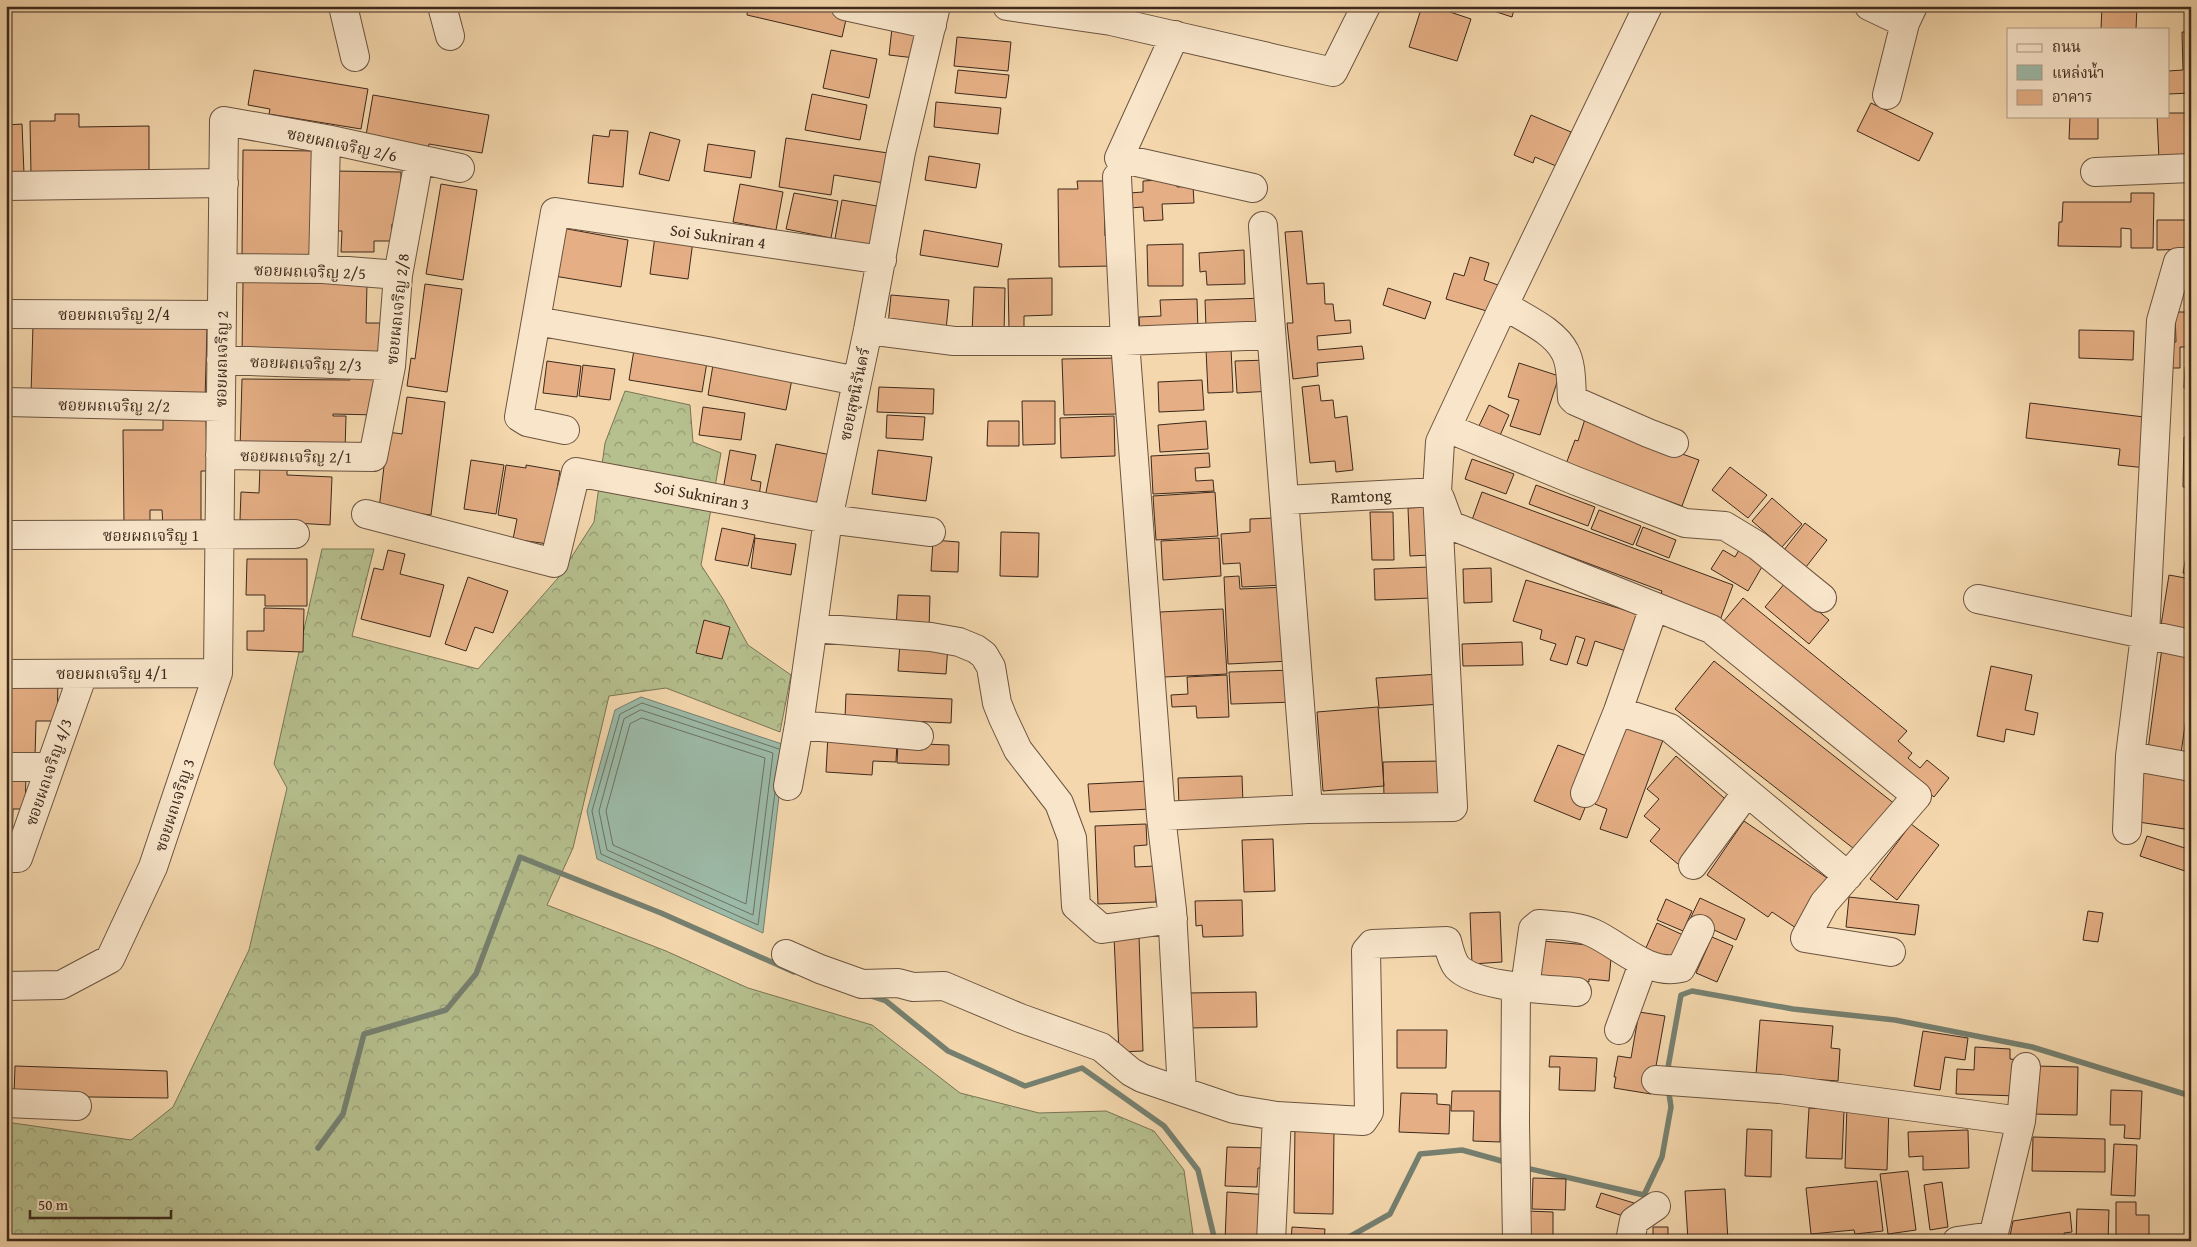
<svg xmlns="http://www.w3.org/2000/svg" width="2197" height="1247" viewBox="0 0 2197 1247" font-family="'Gentium Book Plus','Noto Serif Thai',serif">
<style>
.forest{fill:url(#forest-crowns);stroke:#7a7455}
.water{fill:#9cbaa8;stroke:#768070}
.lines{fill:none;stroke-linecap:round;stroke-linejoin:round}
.shore{stroke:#6c7262;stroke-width:1}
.stream{stroke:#768070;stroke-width:5.5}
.building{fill:#e5ae84;stroke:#3d291c}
.minor-casing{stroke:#6b5440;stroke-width:30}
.minor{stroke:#f8e5ca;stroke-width:28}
.labels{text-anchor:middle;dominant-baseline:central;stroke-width:4.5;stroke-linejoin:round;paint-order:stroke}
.street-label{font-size:16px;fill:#3d291c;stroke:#f8e5ca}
</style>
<defs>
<pattern id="forest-crowns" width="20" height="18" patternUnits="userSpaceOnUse" patternTransform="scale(1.25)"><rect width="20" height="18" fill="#b6bf8e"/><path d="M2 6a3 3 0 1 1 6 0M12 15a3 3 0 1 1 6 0" fill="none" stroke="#959b73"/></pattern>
</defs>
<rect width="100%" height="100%" fill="#f4d7ad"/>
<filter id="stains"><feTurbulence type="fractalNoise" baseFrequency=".004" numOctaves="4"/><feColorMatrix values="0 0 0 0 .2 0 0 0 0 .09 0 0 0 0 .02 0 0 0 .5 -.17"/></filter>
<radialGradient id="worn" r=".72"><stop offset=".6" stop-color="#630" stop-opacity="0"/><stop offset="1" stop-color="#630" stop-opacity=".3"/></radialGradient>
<path class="forest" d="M625 391 690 405 693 442 721 453 701 565 723 599 748 645 791 675 780 732 666 688 609 696 573 848 547 905 666 951 748 988 872 1025 960 1093 1039 1113 1106 1111 1154 1131 1184 1170 1194 1241H6V1122L131 1140 173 1107 249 950 287 788 274 764 322 549H374L352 636 478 669 558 578 594 522 605 443Z"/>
<path class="water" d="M641 697 785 745 763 933 597 859 587 811 615 710Z"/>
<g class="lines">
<path class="shore" d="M641 710 773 753 753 915 607 850 599 811 624 719Z
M642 718 765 758 746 904 613 845 606 811 630 724Z
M775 792 758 925 601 854 592 811 620 714 642 703 779 749"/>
<path class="stream" d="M868 995 886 1001 948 1051 1025 1086 1082 1068 1164 1126 1198 1170 1215 1241
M1667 1073 1681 995 1692 991 1793 1009 1895 1020 2032 1047 2191 1096
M318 1148 343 1114 364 1034 446 1010 476 974 520 857 661 913 794 972
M1522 1167 1644 1195 1662 1157 1671 1107 1668 1087
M1342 1241 1390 1214 1420 1154 1462 1150 1509 1163"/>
</g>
<path class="building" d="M748 6H825L848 11 842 37 747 15Z
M1422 6H1432L1471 19 1457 61 1409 47Z
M1478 6H1515L1512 17Z
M2102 6H2137L2136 29H2101Z
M892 28 918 30 915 58 889 55Z
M2182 32H2191V93L2168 94V71L2183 70Z
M957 37 1011 42 1008 71 954 66Z
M831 50 877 59 869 98 823 88Z
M254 70 368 89 361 129 269 114 270 109 248 105Z
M958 70 1009 75 1006 98 955 93Z
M812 94 867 105 860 140 805 130Z
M373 95 489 115 482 153 429 144 427 153 365 141Z
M936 102 1001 108 998 134 934 127Z
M1871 103 1933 133 1919 161 1857 131Z
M2168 113H2191V158L2159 159 2157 116H2168Z
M55 114H79V127L149 126V173L31 174 30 121H55Z
M1531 115 1571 132 1556 166 1535 157 1533 163 1514 155Z
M2070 116H2098V139H2069Z
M22 124 24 174H6V125Z
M610 130 628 131 623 187 588 183 593 135 609 137Z
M650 132 680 140 669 181 639 174Z
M786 138 888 153 884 183 834 175 831 195 779 187Z
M708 144 755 151 751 178 704 171Z
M243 150 315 151 313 260 242 256Z
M929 156 980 164 976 188 925 180Z
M334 171 401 172V204L403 224H392L391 241H374V252H341L342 231H333Z
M1176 179 1177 187 1193 186 1194 203 1162 204 1163 220 1144 221 1143 207 1130 208 1129 193 1143 192V181Z
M1077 181H1114V195H1104L1105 236H1111L1112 266 1059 267 1058 189H1078Z
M441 184 477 190 463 280 426 274Z
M740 184 783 192 776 230 733 222Z
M794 193 838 201 831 238 786 229Z
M2131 193H2154L2153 248H2131V229L2121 228V247L2058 246 2059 222H2062L2063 202H2131Z
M842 200 883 207 876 251 834 244Z
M2157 220H2191V249L2157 250Z
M562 228 628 240 621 287 554 276Z
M924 230 1002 244 998 267 920 255Z
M1302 231 1307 284 1324 283 1325 304H1333L1335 321 1350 320 1351 333 1317 336 1318 350 1362 346 1364 359 1317 363 1318 376 1293 379 1287 323H1293L1285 232Z
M655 236 693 241 688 279 650 274Z
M1183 244V286H1148L1147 245Z
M1244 250 1245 284 1207 285 1206 271 1200 272 1199 253Z
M1470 257 1489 263 1484 280 1498 285 1490 312 1446 299 1454 273 1464 276Z
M1052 278V315L1024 316V328L1009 329 1008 279Z
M243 282 367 284 366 323H380L379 357 242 355Z
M425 284 462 289 447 392 407 386 411 358 415 359Z
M974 287 1005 288 1004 334 972 333Z
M1388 288 1431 302 1425 319 1383 305Z
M891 295 949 300 946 330 888 325Z
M1265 298 1266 326 1206 328 1205 300Z
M1197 299 1198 330 1140 333 1139 317 1161 316 1160 300Z
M2175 312H2191V347H2180V368H2165V342H2176Z
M33 324 207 329 205 400 31 395Z
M2079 330 2134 331 2133 360 2079 358Z
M1231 348 1233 392 1208 393 1206 349Z
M634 350 707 362 702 392 629 380Z
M1118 358 1119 414 1064 415 1062 359Z
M1270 360 1272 391 1237 393 1235 361Z
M547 361 581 366 577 397 543 393Z
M1519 363 1559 376 1540 435 1510 426 1519 400 1508 397Z
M583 365 615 369 610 400 579 396Z
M713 365 792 379 786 410 708 395Z
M2185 367H2191V388H2184Z
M350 377 379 378 378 415 333 414V416H346L345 451 240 450 242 379 350 380Z
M1202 380 1204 410 1159 412 1158 382Z
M1319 385 1321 401 1333 400 1335 418 1347 416 1353 470 1336 472 1335 461 1310 463 1302 387Z
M879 387 934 389 933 414 877 412Z
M407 397 445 402 431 515 379 509 388 432 402 434Z
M1022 401H1055V444L1023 445Z
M2030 403 2152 418 2146 468 2118 465 2120 449 2026 438Z
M1489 405 1509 415 1498 440 1477 430Z
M703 407 745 413 741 440 699 435Z
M887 415 925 417 923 440 886 438Z
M1114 416 1115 456 1061 458 1060 418Z
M206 418 207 471H201V526L163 527 162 510H150V525H124L123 430H163V419Z
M1585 419 1699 460 1682 506 1566 464 1575 440 1578 441Z
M988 421H1019V446H987Z
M1206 421 1208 449 1160 452 1158 425Z
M2184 437H2191V488L2183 487Z
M776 444 836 456 823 509 765 497Z
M730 450 756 455 751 480 761 482 759 496 723 490Z
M878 450 932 457 926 501 872 494Z
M1209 453 1210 467 1195 468 1196 481 1213 480 1214 491 1153 494 1151 456Z
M1472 459 1514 474 1506 494 1465 479Z
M471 460 504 465 496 514 464 509Z
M506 465 526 468V465L560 471 548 544 513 539 517 519 498 515Z
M260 466 287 468V475L332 477 330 525 240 520 241 492 259 493Z
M1730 467 1767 495 1748 518 1712 490Z
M1536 485 1595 507 1588 526 1529 504Z
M1215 492 1218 536 1156 540 1153 496Z
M1482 492 1733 585 1719 623 1659 600 1662 591 1472 520Z
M1772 498 1802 524 1782 547 1752 521Z
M1428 507 1430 555 1410 556 1408 508Z
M1599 510 1641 526 1633 545 1591 529Z
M1370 512H1393L1394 560H1372Z
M1273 518 1284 585 1242 587 1240 563 1223 564 1221 534 1250 532V519Z
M1805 523 1827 540 1806 567 1784 550Z
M1643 527 1676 540 1669 558 1636 545Z
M722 528 755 535 748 566 715 560Z
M2191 529V575L2183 573Z
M1001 532 1039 533 1038 577 1000 576Z
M755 538 796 544 791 575 751 568Z
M1219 538 1221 576 1163 580 1161 541Z
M933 540 959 542 958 572 931 571Z
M388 550 405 554 400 574 444 585 430 637 361 619 374 568 383 570Z
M1723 550 1735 557 1739 550 1763 565 1748 591 1711 569Z
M247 559H307V606H265V595H246Z
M1431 567 1432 598 1375 600 1374 569Z
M1491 568 1492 602 1464 603 1463 569Z
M2169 575 2191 579V630L2161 625Z
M1239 576 1240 589 1287 587 1291 661 1228 664 1224 577Z
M468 577 508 591 493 633 475 627 466 651 445 644Z
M1526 580 1641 615 1629 652 1595 641 1587 666 1577 663 1585 639 1576 636 1567 665 1550 660 1556 644 1540 639 1542 630 1513 621Z
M1785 583 1829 620 1809 644 1765 607Z
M898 595 930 596 929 629 896 628Z
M1743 598 1907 731 1898 741 1912 753 1908 758 1920 768 1927 760 1949 778 1934 797 1806 693 1723 622Z
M264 608 304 609 303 652 247 650V631H264Z
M1223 609 1227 674 1164 677 1160 612Z
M704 620 730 627 722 659 696 653Z
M1522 642 1523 665 1463 666 1462 644Z
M900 643 948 645 946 674 898 671Z
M2162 648 2191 652V684L2181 753 2148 749Z
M1714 661 1896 805 1858 852 1675 709Z
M1991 666 2032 675 2025 710 2038 713 2034 735 2006 729 2004 742 1977 736Z
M1294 670 1295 702 1231 704 1229 672Z
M1440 674 1442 704 1379 708 1376 678Z
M1227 675 1229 717 1197 718 1196 706 1172 707 1171 695 1188 694 1187 677Z
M58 681 57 721H36L35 757H6V684Z
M846 694 952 699 951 723 845 718Z
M1378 707 1384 786 1323 791 1317 712Z
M1624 725 1663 740 1627 838 1600 829 1607 809 1595 804Z
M828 735 897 741 896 762 873 761 872 775 826 772Z
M898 743 949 745V765L897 763Z
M1558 745 1589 757 1587 803 1580 820 1534 801Z
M1676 756 1731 804 1684 869 1650 841 1660 829 1644 816 1659 799 1647 789Z
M1442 761 1443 805 1384 796 1383 762Z
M2140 767 2191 775V830L2132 821Z
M6 774 26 775 25 809H13L12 848H6Z
M1242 776 1243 804 1179 805 1178 778Z
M1150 781 1151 809 1090 812 1088 784Z
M1744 821 1833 882 1799 930 1772 912 1768 917 1707 875Z
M1146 824 1147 845 1134 846 1135 867 1155 866 1156 902 1098 904 1095 826Z
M1911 824 1939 845 1897 900 1870 879Z
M2147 836 2191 850V864L2188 872 2140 856Z
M1273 839 1275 891 1244 892 1242 840Z
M1849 897 1919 905 1915 935 1846 927Z
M1700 898 1745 919 1736 940 1690 919Z
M1666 899 1692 911 1683 931 1657 920Z
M1242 900 1243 936 1203 937 1202 925 1196 926 1195 901Z
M2088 911 2103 913 2098 942 2083 940Z
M1500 912 1502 962 1472 964 1470 913Z
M1657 923 1683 935 1671 961 1645 950Z
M1114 936H1139L1143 1051 1119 1052Z
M1712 937 1733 946 1717 982 1696 973Z
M1542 941 1612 947 1609 981 1589 979V982L1538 977Z
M1256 992 1257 1027 1186 1028V993Z
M1639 1012 1665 1016 1651 1094 1614 1088 1616 1077H1614L1618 1056 1631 1058Z
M1760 1020 1833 1026 1831 1048 1840 1049 1838 1081 1756 1075Z
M1397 1030H1447L1446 1068H1397Z
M1923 1031 1968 1038 1965 1060 1945 1057 1940 1090 1914 1086Z
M1975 1047 2010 1049V1059L2020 1060 2018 1096 1956 1094 1957 1069 1974 1070Z
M1550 1056 1597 1058 1595 1091 1559 1090 1560 1067H1549Z
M15 1066 167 1071 168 1098 14 1096Z
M2034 1066 2078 1067 2077 1115 2033 1114Z
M2111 1090 2142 1091 2140 1139 2124 1138 2125 1125H2110Z
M1452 1091H1500V1142L1473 1141 1474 1111H1451Z
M1401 1093 1437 1094V1104L1450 1105 1449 1134 1399 1132Z
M1847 1105 1889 1106 1887 1170 1845 1168Z
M1809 1108 1844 1110 1842 1159 1806 1158Z
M1295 1124 1334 1130 1333 1214 1294 1213Z
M1747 1129 1772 1130 1771 1177 1745 1176Z
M1968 1130 1969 1168 1923 1170V1156L1909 1157 1908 1132Z
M2033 1137 2105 1139V1172L2032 1171Z
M2114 1144 2137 1145 2135 1196 2111 1195Z
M1227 1147 1270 1148V1168H1258L1257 1187 1225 1186Z
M1908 1171 1916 1230 1888 1234 1880 1174Z
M1533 1178 1566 1179 1565 1210 1532 1209Z
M1877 1181 1883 1231 1855 1234 1854 1230 1811 1234 1806 1188Z
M1942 1182 1948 1227 1930 1230 1924 1185Z
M1725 1189 1728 1241H1688L1685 1191Z
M1227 1192 1270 1195 1267 1241 1225 1240Z
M1601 1193 1634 1203 1629 1218 1596 1207Z
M2116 1202H2136V1215H2149V1241H2116Z
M2077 1209 2109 1210 2108 1241H2076Z
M1526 1211 1553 1212V1241H1525Z
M2070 1212 2072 1232 2064 1233 2065 1241H2009L2013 1221Z
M1292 1227 1325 1229 1324 1241H1291Z
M1653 1227H1668V1241H1653Z
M1563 1236 1599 1237V1241H1563Z"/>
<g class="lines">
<g class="minor-casing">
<path id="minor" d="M343 6 355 57
M442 6 450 36
M845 6 932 25
M1007 6 1111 21 1333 72 1366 6
M1869 6 1905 23 1913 6
M1175 35 1119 158 1253 188
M1887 95 1905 23
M2095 172 2191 168
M1117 177 1125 341 1161 816 1172 910 1182 1091
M6 186 224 183
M1263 226 1308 809
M223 268 323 269 398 275
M323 269 326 139
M1504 305C1523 318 1554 330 1565 352 1572 365 1571 384 1572 398L1575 401 1648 433 1674 443
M6 314 222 315
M536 321 707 351 857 381
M868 330 954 341H1125L1270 335
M221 360 391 366
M6 402 221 407
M1447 428 1576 481 1685 523 1725 526 1758 546 1822 598
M565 430 527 422 519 417 555 212 882 260
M220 455 373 457 391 366 398 275 419 160
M1440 498 1450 525 1711 629 1917 796 1824 903 1805 938 1891 952
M1285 500 1437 492
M366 514 554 563 576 472 828 519 931 532
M6 535 295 534
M1978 599 2191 644
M813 628 931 637 959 642 976 649 984 655 991 667 997 703 1003 718 1018 750 1059 803 1072 838 1076 906 1102 929 1173 919
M6 674 218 673
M1618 711 1670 728 1848 876
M799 725 919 736
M2130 756 2191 767
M6 767H49
M788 786 799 725 828 519 868 330 901 152 936 6
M1585 793 1618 711 1654 607
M1161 816 1308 809 1453 807 1437 492 1440 442 1504 305 1648 6
M2127 830 2130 756 2145 635 2161 321 2178 262H2191
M6 858H18L83 674
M1693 865 1747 792
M786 954 820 969 862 984 898 983 913 987 944 986 1020 1018 1101 1047 1131 1072 1142 1078 1234 1109 1277 1116 1363 1121 1369 1112 1366 951 1372 944 1447 941C1449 949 1452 961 1457 967 1477 988 1547 989 1577 992
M6 986 61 985 110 959 153 867 218 673 224 121 326 139 460 168
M1516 986 1515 1123 1517 1241
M1525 987 1533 929 1539 924C1556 926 1576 925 1593 933 1620 945 1648 976 1681 968L1700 929
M1619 1030 1643 964
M1656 1080 1780 1089 2021 1121
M6 1103 77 1106
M1271 1241 1277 1116
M1630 1241 1634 1221 1656 1206
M1957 1241 1992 1236
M1992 1241 2021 1121 2026 1067"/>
</g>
<use href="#minor" class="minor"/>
</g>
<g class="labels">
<g class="street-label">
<text transform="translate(342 144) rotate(12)">ซอยผถเจริญ 2/6</text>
<text transform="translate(718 236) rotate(8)">Soi Sukniran 4</text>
<text transform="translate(310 271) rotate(2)">ซอยผถเจริญ 2/5</text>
<text transform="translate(397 309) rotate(-84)">ซอยผถเจริญ 2/8</text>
<text x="114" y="314">ซอยผถเจริญ 2/4</text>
<text transform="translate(221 359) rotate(-89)">ซอยผถเจริญ 2</text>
<text transform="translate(306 363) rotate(2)">ซอยผถเจริญ 2/3</text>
<text transform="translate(854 394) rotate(-78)">ซอยสุขนิรันดร์</text>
<text transform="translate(114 405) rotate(1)">ซอยผถเจริญ 2/2</text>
<text transform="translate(296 456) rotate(1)">ซอยผถเจริญ 2/1</text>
<text transform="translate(702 495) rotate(11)">Soi Sukniran 3</text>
<text transform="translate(1361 496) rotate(-3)">Ramtong</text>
<text x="151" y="535">ซอยผถเจริญ 1</text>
<text x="112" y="673">ซอยผถเจริญ 4/1</text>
<text transform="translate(48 772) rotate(-71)">ซอยผถเจริญ 4/3</text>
<text transform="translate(174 805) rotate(-72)">ซอยผถเจริญ 3</text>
</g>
</g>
<rect width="2197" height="1247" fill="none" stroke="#f4d7ad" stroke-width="25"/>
<rect x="8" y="8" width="2182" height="1232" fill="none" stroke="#3d291c" stroke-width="2.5"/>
<rect x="12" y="12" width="2172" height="1222" fill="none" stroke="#3d291c"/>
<rect x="2007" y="28" width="162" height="90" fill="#f8e5ca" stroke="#ad9a84"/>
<rect x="2017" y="44" width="25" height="8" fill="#f8e5ca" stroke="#ad9a84"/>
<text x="2052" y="52" font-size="15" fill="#3d291c">ถนน</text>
<rect x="2017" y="65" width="25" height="15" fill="#9cbaa8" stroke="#ad9a84"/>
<text x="2052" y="78" font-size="15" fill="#3d291c">แหล่งน้ำ</text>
<rect x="2017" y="90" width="25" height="15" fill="#e5ae84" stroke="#ad9a84"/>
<text x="2052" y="102" font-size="15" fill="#3d291c">อาคาร</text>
<path d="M30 1210v8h141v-8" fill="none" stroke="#3d291c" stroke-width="2.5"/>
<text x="38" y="1210" font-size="15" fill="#3d291c" stroke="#f8e5ca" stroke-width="4" paint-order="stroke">50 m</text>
<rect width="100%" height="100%" filter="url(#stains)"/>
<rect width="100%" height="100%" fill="url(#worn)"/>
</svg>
